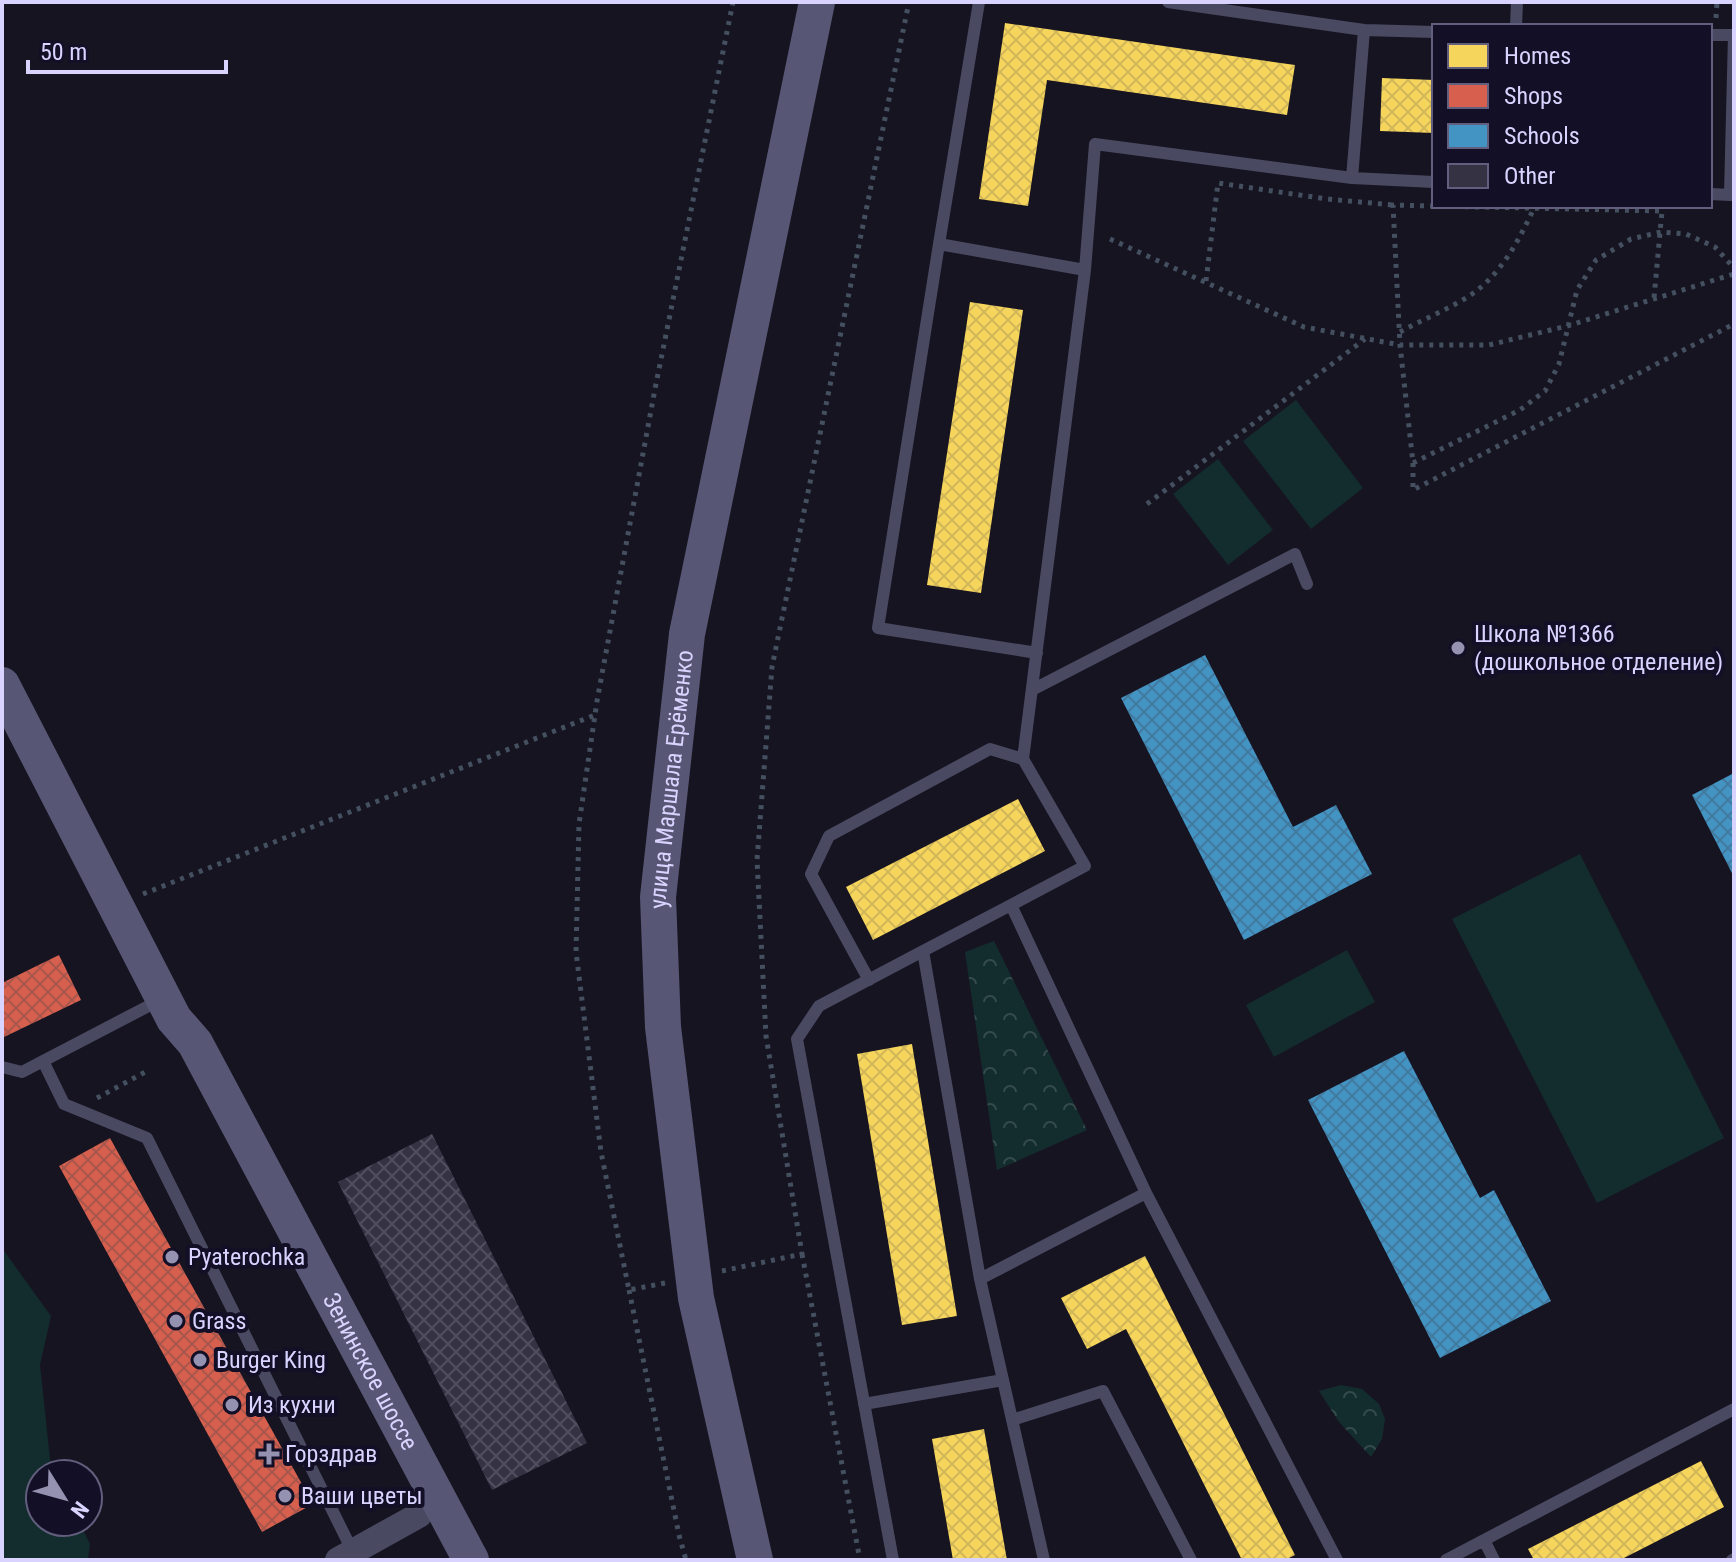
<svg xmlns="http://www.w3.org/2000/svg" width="1736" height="1562" viewBox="0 0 1736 1562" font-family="'Roboto Condensed',sans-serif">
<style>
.grass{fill:#132c2d}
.park{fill:url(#park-crowns)}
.homes{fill:url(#homes-cross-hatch)}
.shops{fill:url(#shops-cross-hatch)}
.schools{fill:url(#schools-cross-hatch)}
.building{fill:url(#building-cross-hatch)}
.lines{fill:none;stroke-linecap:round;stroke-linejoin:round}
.path{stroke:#44505f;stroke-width:5;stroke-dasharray:4 6;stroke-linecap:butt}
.lane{stroke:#4a4962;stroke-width:12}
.street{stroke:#4a4962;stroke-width:26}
.secondary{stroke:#575674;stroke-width:36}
.poi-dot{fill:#9591b1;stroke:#130f26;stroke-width:3}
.labels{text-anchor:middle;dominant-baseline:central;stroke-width:8;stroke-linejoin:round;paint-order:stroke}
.poi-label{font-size:24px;fill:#d9d4ff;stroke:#130f26;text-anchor:start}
.street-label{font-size:24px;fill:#d9d4ff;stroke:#130f26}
</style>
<defs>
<pattern id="park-crowns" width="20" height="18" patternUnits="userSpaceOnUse" patternTransform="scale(2)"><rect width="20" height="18" fill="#132c2d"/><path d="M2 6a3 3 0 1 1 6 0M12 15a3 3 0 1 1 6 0" fill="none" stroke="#354a4c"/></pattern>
<pattern id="homes-cross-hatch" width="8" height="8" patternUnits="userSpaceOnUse" patternTransform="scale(2)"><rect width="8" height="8" fill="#f6d55c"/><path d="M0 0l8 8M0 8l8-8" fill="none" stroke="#d2b759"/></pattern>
<pattern id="shops-cross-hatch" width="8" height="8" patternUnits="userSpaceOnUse" patternTransform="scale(2)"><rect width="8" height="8" fill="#d6604d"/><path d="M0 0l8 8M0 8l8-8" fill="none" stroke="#a9564d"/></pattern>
<pattern id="schools-cross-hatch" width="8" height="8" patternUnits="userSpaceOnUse" patternTransform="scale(2)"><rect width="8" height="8" fill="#4393c3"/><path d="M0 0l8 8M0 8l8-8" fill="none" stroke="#427a9f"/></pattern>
<pattern id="building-cross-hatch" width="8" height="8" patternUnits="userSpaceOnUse" patternTransform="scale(2)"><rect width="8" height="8" fill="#343243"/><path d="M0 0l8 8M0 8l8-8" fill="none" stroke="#514f5f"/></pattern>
</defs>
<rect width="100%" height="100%" fill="#161421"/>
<path class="grass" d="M1296 400 1363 488 1311 529 1243 441Z
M1218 459 1273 530 1228 565 1173 494Z
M1580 854 1724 1138 1597 1203 1452 919Z
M1347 950 1375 1002 1274 1057 1246 1005Z
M2 1248 51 1316 40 1365 51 1468 54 1474H40V1522H79L90 1544 88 1560H2Z"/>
<path class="park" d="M994 941 1087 1130 997 1170 965 952Z
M1341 1385 1362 1389 1379 1404 1385 1419 1382 1439 1371 1457 1339 1422 1319 1391Z"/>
<path class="homes" d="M1005 23 1295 65 1287 115 1047 80 1028 206 979 199Z
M1382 78 1434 80V133L1380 131Z
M970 302 1023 310 981 593 927 585Z
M1018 799 1045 851 873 940 846 887Z
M912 1044 957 1316 902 1325 857 1054Z
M1145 1256 1295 1555 1285 1560H1242L1126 1329 1087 1349 1061 1298Z
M984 1429 1007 1560H953L932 1439Z
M1701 1461 1724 1507 1620 1560H1534L1528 1549Z"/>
<path class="shops" d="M59 955 81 1000 2 1038V983Z
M110 1138 313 1504 262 1532 59 1166Z"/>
<path class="schools" d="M1205 655 1293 827 1336 805 1372 874 1244 940 1121 698Z
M1734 773V877L1692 795Z
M1404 1051 1480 1198 1494 1190 1551 1301 1440 1358 1308 1100Z"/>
<path class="building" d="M432 1134 587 1443 492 1490 338 1182Z"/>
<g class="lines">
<path class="path" d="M1716 18 1717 2
M1434 206 1393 205 1400 345 1413 463 1520 410 1545 391 1559 364 1577 290 1596 260 1631 239 1661 232 1686 234 1715 247 1734 268
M1435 206 1662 211 1654 298
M1110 239 1304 327 1400 345H1489L1567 326 1734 274
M1206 281 1218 183 1327 199 1393 205
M1400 332C1423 319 1450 309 1472 294 1502 273 1519 240 1534 208
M1413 463V490L1734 324
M1147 504 1365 339
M143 894 595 715
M97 1098 149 1070
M802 1254 860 1560
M722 1271 802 1254 766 1036 757 860 772 667 909 2
M665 1283 629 1290 601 1152 576 952 579 824 597 701 655 389 733 2
M629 1290 679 1535 686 1560"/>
<path class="lane" d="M979 2 939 244 1085 270
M1168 2 1364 30 1434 32
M1516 26 1517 2
M1710 35H1733
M1352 178 1364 30
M1710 194 1730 195 1734 35
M939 244 878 628 1037 653
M1032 690 1295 554 1307 584
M1023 759 1085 270 1095 144 1352 178 1434 182
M869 980 811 874 829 836 990 749 1023 759 1085 866 1011 905
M43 1061 64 1104 147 1138 354 1554
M2 1067 22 1072 160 1000
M980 1279 1146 1193
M864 1404 1003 1380
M1012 1420 1103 1391 1191 1560
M1484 1540 1494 1560
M893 1560 797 1039 819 1006 923 951
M1044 1560 980 1279 923 951 1011 905 1146 1193 1337 1560
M1446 1560 1734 1409
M1732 1560 1734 1559"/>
<path class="street" d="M338 1560 419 1515"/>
<g class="secondary">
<path id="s1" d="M2 685 174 1019 195 1043 471 1560"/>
<path id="s2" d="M755 1560 696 1298 663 1027 658 897 687 634 817 2"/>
</g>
</g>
<g class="poi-dot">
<circle cx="1458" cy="648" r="8"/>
<circle cx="172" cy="1257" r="8"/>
<circle cx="176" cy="1321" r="8"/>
<circle cx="200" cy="1360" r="8"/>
<circle cx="232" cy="1405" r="8"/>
<path d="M265 1442h8v8h8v8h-8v8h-8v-8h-8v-8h8z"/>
<circle cx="285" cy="1496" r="8"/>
</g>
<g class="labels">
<g class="poi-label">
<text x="1474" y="634">Школа №1366<tspan x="1474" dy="28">(дошкольное отделение)</tspan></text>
<text x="188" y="1257">Pyaterochka</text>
<text x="192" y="1321">Grass</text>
<text x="216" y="1360">Burger King</text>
<text x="248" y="1405">Из кухни</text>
<text x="285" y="1454">Горздрав</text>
<text x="301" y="1496">Ваши цветы</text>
</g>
<g class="street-label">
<text stroke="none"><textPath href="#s2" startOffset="790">улица Маршала Ерёменко</textPath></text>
<text stroke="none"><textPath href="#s1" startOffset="780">Зенинское шоссе</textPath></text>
</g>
</g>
<rect width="1736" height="1562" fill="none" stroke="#d9d4ff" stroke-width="8"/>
<rect x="1432" y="24" width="280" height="184" fill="#130f26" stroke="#625e7d" stroke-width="2"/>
<rect x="1448" y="44" width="40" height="24" fill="#f6d55c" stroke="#625e7d" stroke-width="2"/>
<text x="1504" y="64" font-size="24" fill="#d9d4ff">Homes</text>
<rect x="1448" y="84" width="40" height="24" fill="#d6604d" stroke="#625e7d" stroke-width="2"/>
<text x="1504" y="104" font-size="24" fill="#d9d4ff">Shops</text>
<rect x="1448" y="124" width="40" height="24" fill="#4393c3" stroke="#625e7d" stroke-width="2"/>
<text x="1504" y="144" font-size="24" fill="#d9d4ff">Schools</text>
<rect x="1448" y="164" width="40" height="24" fill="#343243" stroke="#625e7d" stroke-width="2"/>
<text x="1504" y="184" font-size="24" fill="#d9d4ff">Other</text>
<g transform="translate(64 1498) rotate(127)"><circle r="38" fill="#130f26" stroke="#625e7d" stroke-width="2"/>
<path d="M0-6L14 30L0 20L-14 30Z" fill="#9591b1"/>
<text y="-12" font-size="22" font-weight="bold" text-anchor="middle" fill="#d9d4ff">N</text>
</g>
<path d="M28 60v12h198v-12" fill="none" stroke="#d9d4ff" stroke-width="4"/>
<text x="40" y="60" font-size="24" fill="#d9d4ff" stroke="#130f26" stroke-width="6" paint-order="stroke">50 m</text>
</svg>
